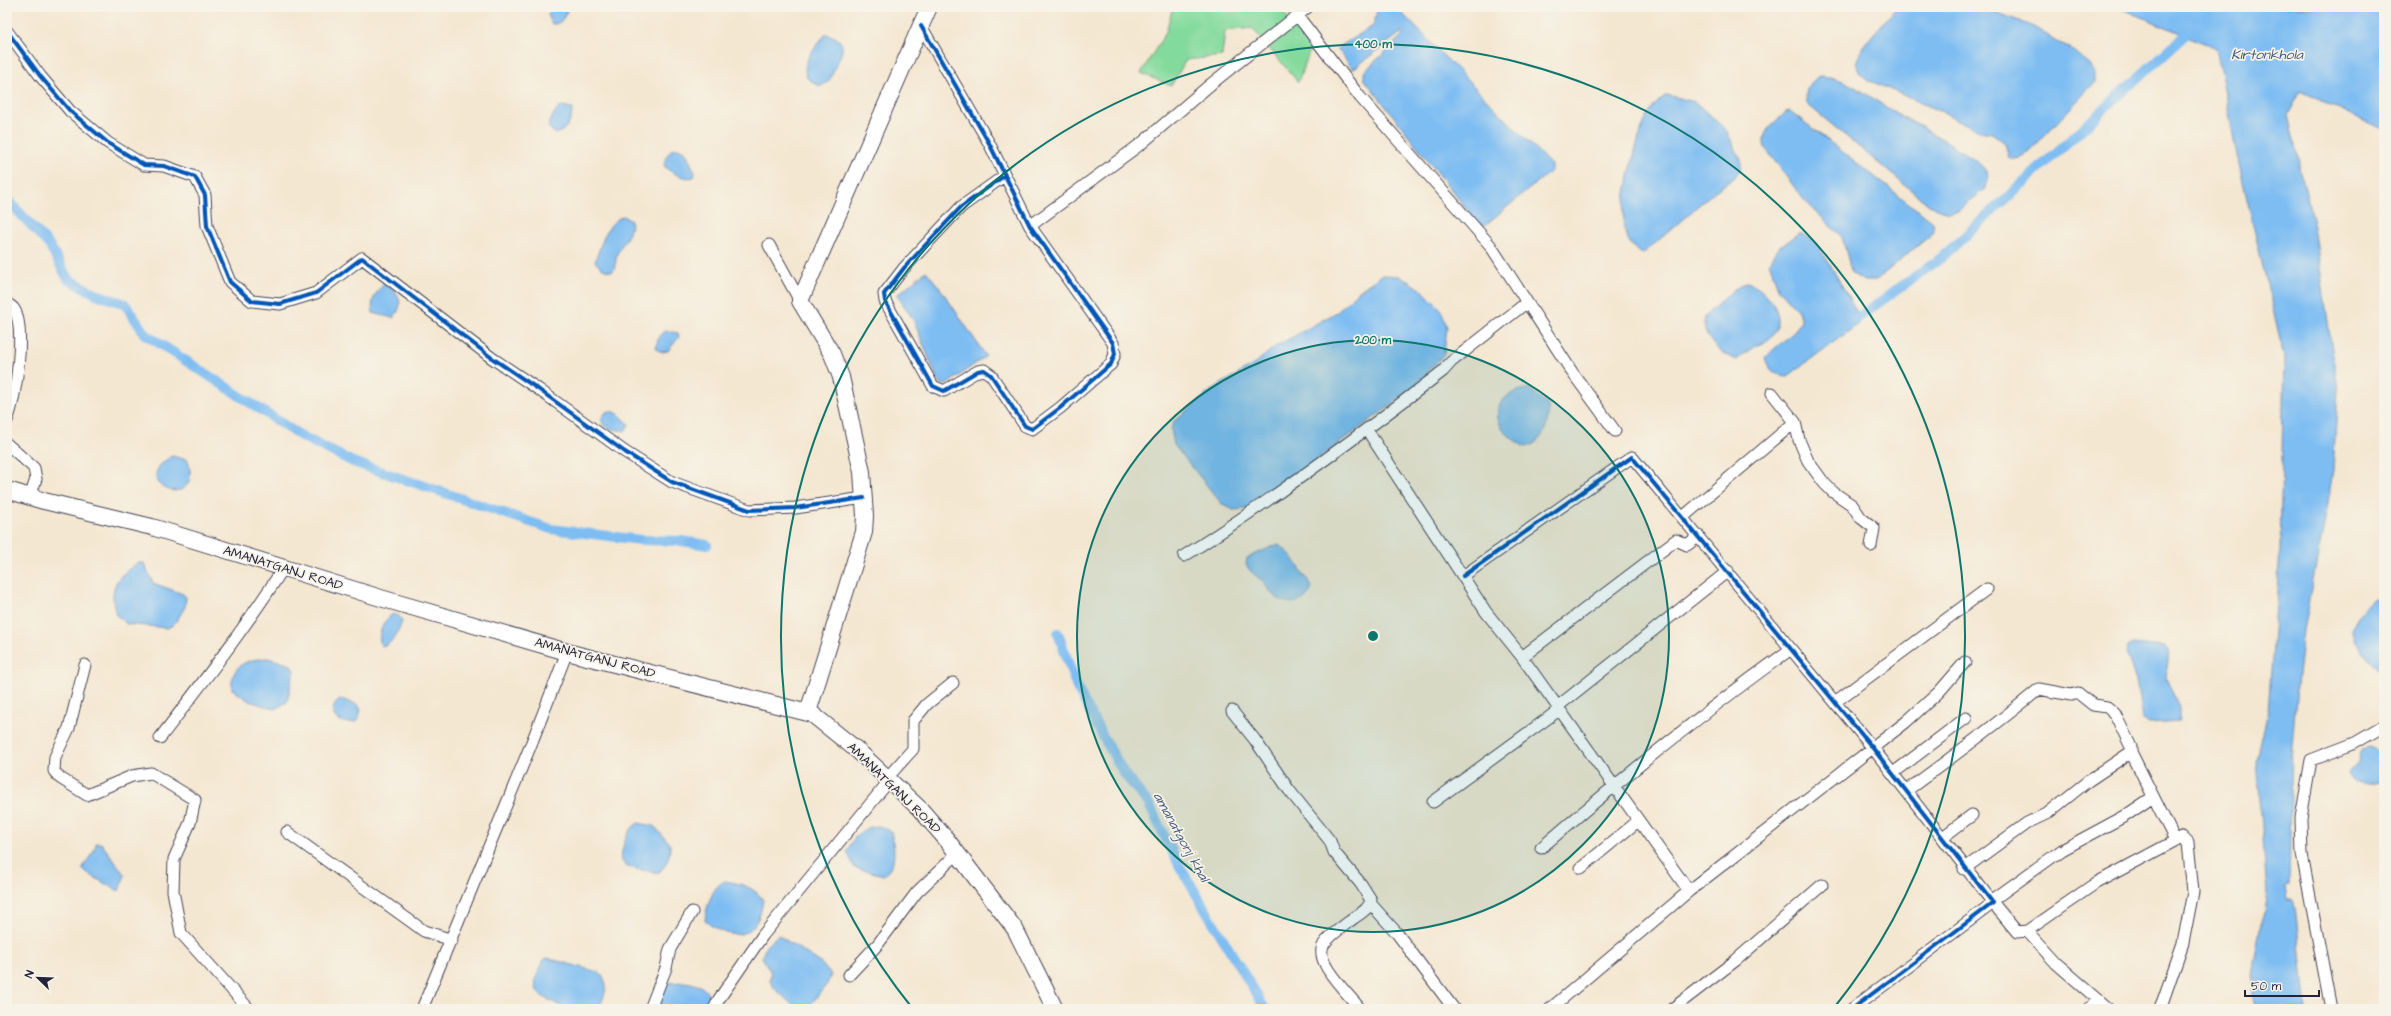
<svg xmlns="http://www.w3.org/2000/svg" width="2391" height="1016" viewBox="0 0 2391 1016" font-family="'Architects Daughter',sans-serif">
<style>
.green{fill:#83da9d;stroke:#527e6c}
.water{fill:#7ebdf2;stroke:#507096}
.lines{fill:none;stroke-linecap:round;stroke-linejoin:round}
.canal{stroke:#7ebdf2;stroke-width:10}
.minor-casing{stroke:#424052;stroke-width:13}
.secondary-casing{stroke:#424052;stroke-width:18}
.minor{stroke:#fff;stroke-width:11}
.secondary{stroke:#fff;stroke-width:16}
.cycleway-casing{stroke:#f7f3e8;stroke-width:6}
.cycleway{stroke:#0057b8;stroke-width:4}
.ring{fill:none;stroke:#0f766e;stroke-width:2}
.labels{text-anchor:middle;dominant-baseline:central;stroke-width:3.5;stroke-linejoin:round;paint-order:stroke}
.street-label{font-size:13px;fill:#22223b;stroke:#f7f3e8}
.water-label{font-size:14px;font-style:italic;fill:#42587b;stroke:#f7f3e8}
.centre{fill:#0f766e;stroke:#f7f3e8;stroke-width:2}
.ring-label{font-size:12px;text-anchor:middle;font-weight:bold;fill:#0f766e;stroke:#f7f3e8;stroke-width:3.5;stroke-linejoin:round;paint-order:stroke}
</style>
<rect width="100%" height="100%" fill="#f7f3e8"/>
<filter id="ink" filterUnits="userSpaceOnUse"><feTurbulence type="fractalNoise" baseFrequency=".025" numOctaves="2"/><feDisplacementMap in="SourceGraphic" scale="8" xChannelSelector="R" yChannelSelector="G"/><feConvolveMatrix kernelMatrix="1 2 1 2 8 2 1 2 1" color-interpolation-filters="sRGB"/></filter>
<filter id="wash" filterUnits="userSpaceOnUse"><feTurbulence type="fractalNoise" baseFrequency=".012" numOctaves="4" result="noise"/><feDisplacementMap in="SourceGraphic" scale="16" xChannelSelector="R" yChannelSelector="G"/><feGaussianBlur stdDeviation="0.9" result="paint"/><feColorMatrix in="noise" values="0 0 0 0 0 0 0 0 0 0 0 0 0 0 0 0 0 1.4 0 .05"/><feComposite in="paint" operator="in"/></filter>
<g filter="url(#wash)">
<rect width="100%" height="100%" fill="#f4e7d1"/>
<path class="green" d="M1173 7H1284L1283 13 1313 42 1298 82 1252 28 1225 31 1222 56 1186 60 1171 86 1141 73 1166 32Z"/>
<path class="water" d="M553 7H569C565 15 562 25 552 24L548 15Z
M1378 7H1396L1551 165V171L1484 226 1475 220 1365 80 1364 72 1405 33 1402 32 1353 69 1337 48 1373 26Z
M1897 7H1983L2032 26 2073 51 2090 65 2095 73V82L2029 152 2020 157 2009 159 2005 143 1992 133 1979 131 1945 113 1868 80 1859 72 1856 63 1863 46Z
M2118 7H2384V130L2301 91 2288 115 2314 227 2338 390 2333 470 2327 509 2303 630 2297 686 2292 746 2289 884 2285 886 2287 900H2293L2295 906 2306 1009H2256L2253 999V975L2267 893 2257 759 2268 711 2280 551 2284 356 2239 165 2216 48Z
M826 34C849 40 843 51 835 68 831 77 831 82 820 86L808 79C798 65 817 44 826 34Z
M1820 76C1846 77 1865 94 1886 107 1921 128 1956 144 1987 170L1988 181 1984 190 1959 210 1949 213 1929 205 1807 104C1804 89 1808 84 1820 76Z
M1667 95 1695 102 1726 130 1741 160V168L1734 178 1715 191 1643 254C1631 249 1624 235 1624 222 1622 197 1637 136 1648 114 1653 106 1659 100 1667 95Z
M561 106 572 108C572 121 568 129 556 134L548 127 554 113Z
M1790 111 1933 222 1934 230 1932 234 1875 281H1864L1852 274 1842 237 1804 200 1765 148C1760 130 1774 124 1786 112Z
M678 148 686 152 695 173 694 177C685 180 671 173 664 166L666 157 672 149Z
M623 216 631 221C631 234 625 239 619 250 615 256 617 263 613 271 605 272 599 267 595 261 602 244 605 224 623 216Z
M1800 233 1815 242 1829 263 1861 319 1857 325 1788 376C1775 375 1768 370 1765 357L1794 332 1801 321 1798 311 1778 288 1769 262 1777 249Z
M926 271 940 288 986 356 946 385 939 383 913 319 897 295Z
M1382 275 1399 276 1421 289 1441 309 1447 327 1444 354 1413 388 1293 478 1246 509 1233 510 1221 503 1174 445 1171 429 1174 421 1213 389 1253 365 1275 347 1337 312 1357 292Z
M1747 282C1767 289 1791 319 1770 338 1765 343 1757 345 1751 349 1746 352 1741 356 1737 360 1719 354 1702 337 1704 317L1732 291Z
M385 283C399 293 406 304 393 318L373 313C370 300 376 292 385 283Z
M666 331 678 333 679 337 668 351 662 352 656 349C657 341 659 335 666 331Z
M1529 388 1548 405C1549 423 1545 442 1526 447 1491 430 1484 397 1529 388Z
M611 411 619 414 629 424 625 431C616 429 600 430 602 417L606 412Z
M172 456 188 460C204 516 123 484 172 456Z
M1278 544 1291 555 1312 587C1307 606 1285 607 1272 594 1269 591 1268 587 1265 584 1259 576 1251 575 1246 564L1247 558Z
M138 563H144L153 583 183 594 186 597 185 607 177 620 173 625 167 628 127 624 116 615C109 588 114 578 138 563Z
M2375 598 2384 599V677L2354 639 2351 628 2367 604Z
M394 614 399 616 402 621C399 631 393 645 381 646 377 636 383 618 394 614Z
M2133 644 2164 647 2169 651 2166 678 2179 708V722L2149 724 2142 719 2136 680 2126 654 2128 647Z
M268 658 291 665 294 671 287 702 275 709 249 701 232 689C230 665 247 659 268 658Z
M341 699 358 705 361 709 358 721C342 728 321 713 341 699Z
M2369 747 2384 753V781C2371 784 2353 789 2348 773L2358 762 2360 751Z
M638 823 654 826 670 844C670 856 668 865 658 873L627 867 621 860C622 846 626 831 638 823Z
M879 826 891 831C894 846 898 864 884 875L855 868 847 852C854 836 861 827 879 826Z
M96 843H101L125 875 119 891C112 888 88 874 82 869L95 849Z
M725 881C739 883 755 887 763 900 758 938 734 944 705 921 706 908 712 886 725 881Z
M778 935 821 963 831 975 827 984 807 1009H797L773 987 770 981 771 973 762 957 766 946Z
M547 958 598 972C612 983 604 995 599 1009H566L540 995 536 988 535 980 543 961Z
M684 982C700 984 715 990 707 1009H657L662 991 668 983Z"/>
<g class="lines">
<path class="canal" d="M7 199 50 246 68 279 96 294 125 304 145 334 301 436 353 462 551 529 641 540 682 541 707 545
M1849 324 1941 258 2185 35
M1058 633 1077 688 1102 735 1125 775 1148 803 1180 867 1265 1009"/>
</g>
</g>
<g filter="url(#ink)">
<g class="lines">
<g class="minor-casing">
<path id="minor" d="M1297 15 1360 97 1490 245 1572 372 1615 431
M921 26 989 143 1030 226 1113 343 1115 354 1111 364 1060 408 1032 429 1025 426 991 375 984 370 978 371 944 391 933 386 885 301 884 294 904 268 961 207 1004 176
M7 31 41 77 70 111 108 143 144 165 164 166 195 177 205 195 207 226 230 282 252 301 280 304 316 293 362 258 492 358 538 389 625 452 672 482 749 510 795 508 864 498
M1030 226 1142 143 1211 84 1308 7
M769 245 800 301
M7 303C9 305 13 307 14 309 26 327 16 400 7 420
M1772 393 1795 422 1799 440 1808 461 1824 483 1833 492 1852 505 1861 518 1874 528 1871 546
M1367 430 1486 612 1522 657 1689 891
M7 444 34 468 36 479 30 497
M1683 517 1795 422
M1184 556C1274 499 1359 436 1443 371L1451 362 1526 303
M1463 576 1632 457 1872 747 1993 903 1852 1009
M1522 657 1676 540 1687 545 1699 536
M85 665 69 728 55 757 54 771 60 778 87 795 132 776 151 773 195 800 190 823 174 859 173 891 181 933 249 1009
M1835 702 1987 589
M1557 707 1728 571
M1232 711 1255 740 1289 790 1330 841 1334 852 1361 884 1371 900C1369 909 1361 913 1354 918 1345 925 1331 934 1324 944 1312 962 1351 996 1360 1009
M160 738C203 682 246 627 284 567
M1892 774 1966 718
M886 779 913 749V721L927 704 953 683
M1906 791C1951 758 1996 725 2039 689L2071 695 2078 693 2093 705 2107 707 2115 714 2131 747V752
M1433 802 1559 710
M287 832 424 931 452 940
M1943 837 1972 815
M1541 848C1622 778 1705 711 1791 649
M1581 868 1638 821
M1964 869 2027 823 2048 813 2088 781 2131 752 2175 840
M1991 901 2062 850 2125 816 2153 797
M1370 903 1396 932 1454 1009
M1993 903 2017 932 2027 931 2056 963 2109 1009
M2027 931 2096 883 2182 837 2188 843 2193 892 2183 943 2160 1009
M849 975 878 944 917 892 958 853
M422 1009 530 747 567 652
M650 1009 666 968 670 949 692 912
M717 1009 715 1007 719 999 763 935 889 781
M1550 1009 1689 891 1906 722 1939 692 1965 662
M1672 1009 1735 961 1822 885
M2088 1009 2098 999
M2331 1009 2302 854 2301 818 2311 760 2355 743 2384 726"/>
</g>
<g class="secondary-casing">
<path id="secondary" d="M7 490 44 501 152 527 384 599 567 652 812 714 857 750 920 809 947 840 1015 929 1055 1009
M808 712 864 532 865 516 862 472 841 377 832 354 800 301 929 7"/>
</g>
<use href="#minor" class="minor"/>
<use href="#secondary" class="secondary"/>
<g class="cycleway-casing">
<path id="cycleway" d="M921 26 989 143 1030 226 1113 343 1115 354 1111 364 1060 408 1032 429 1025 426 991 375 984 370 978 371 944 391 933 386 885 301 884 294 904 268 961 207 1004 176
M7 31 41 77 70 111 108 143 144 165 164 166 195 177 205 195 207 226 230 282 252 301 280 304 316 293 362 258 492 358 538 389 625 452 672 482 749 510 795 508 864 498
M1463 576 1632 457 1872 747 1993 903 1852 1009"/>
</g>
<use href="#cycleway" class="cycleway"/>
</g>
</g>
<circle cx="1373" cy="636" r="296" fill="#0f766e" fill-opacity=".12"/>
<g class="ring">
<circle cx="1373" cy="636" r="296"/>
<path d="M913 1009A592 592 0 1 1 1833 1009"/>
</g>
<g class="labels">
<g class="street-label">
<text transform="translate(283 568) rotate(17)">AMANATGANJ ROAD</text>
<text transform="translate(595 658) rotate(15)">AMANATGANJ ROAD</text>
<text transform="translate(894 788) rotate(44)">AMANATGANJ ROAD</text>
</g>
<g class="water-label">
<text x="2267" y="55">Kirtonkhola</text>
<text transform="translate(1181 837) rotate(61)">amanatgonj khal</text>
</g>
</g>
<circle cx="1373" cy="636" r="6" class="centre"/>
<g class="ring-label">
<text x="1373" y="48">400 m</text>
<text x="1373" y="344">200 m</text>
</g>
<rect width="2391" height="1016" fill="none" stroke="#f7f3e8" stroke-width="24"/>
<g transform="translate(38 978) rotate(293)" stroke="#f7f3e8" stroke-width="3" paint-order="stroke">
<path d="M0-3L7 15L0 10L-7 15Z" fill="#22223b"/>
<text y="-6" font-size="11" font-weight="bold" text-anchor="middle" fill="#22223b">N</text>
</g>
<path d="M2245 990v6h74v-6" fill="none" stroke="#22223b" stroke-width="2"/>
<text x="2251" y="990" font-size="12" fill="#22223b" stroke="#f7f3e8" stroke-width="3" paint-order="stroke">50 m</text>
</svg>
